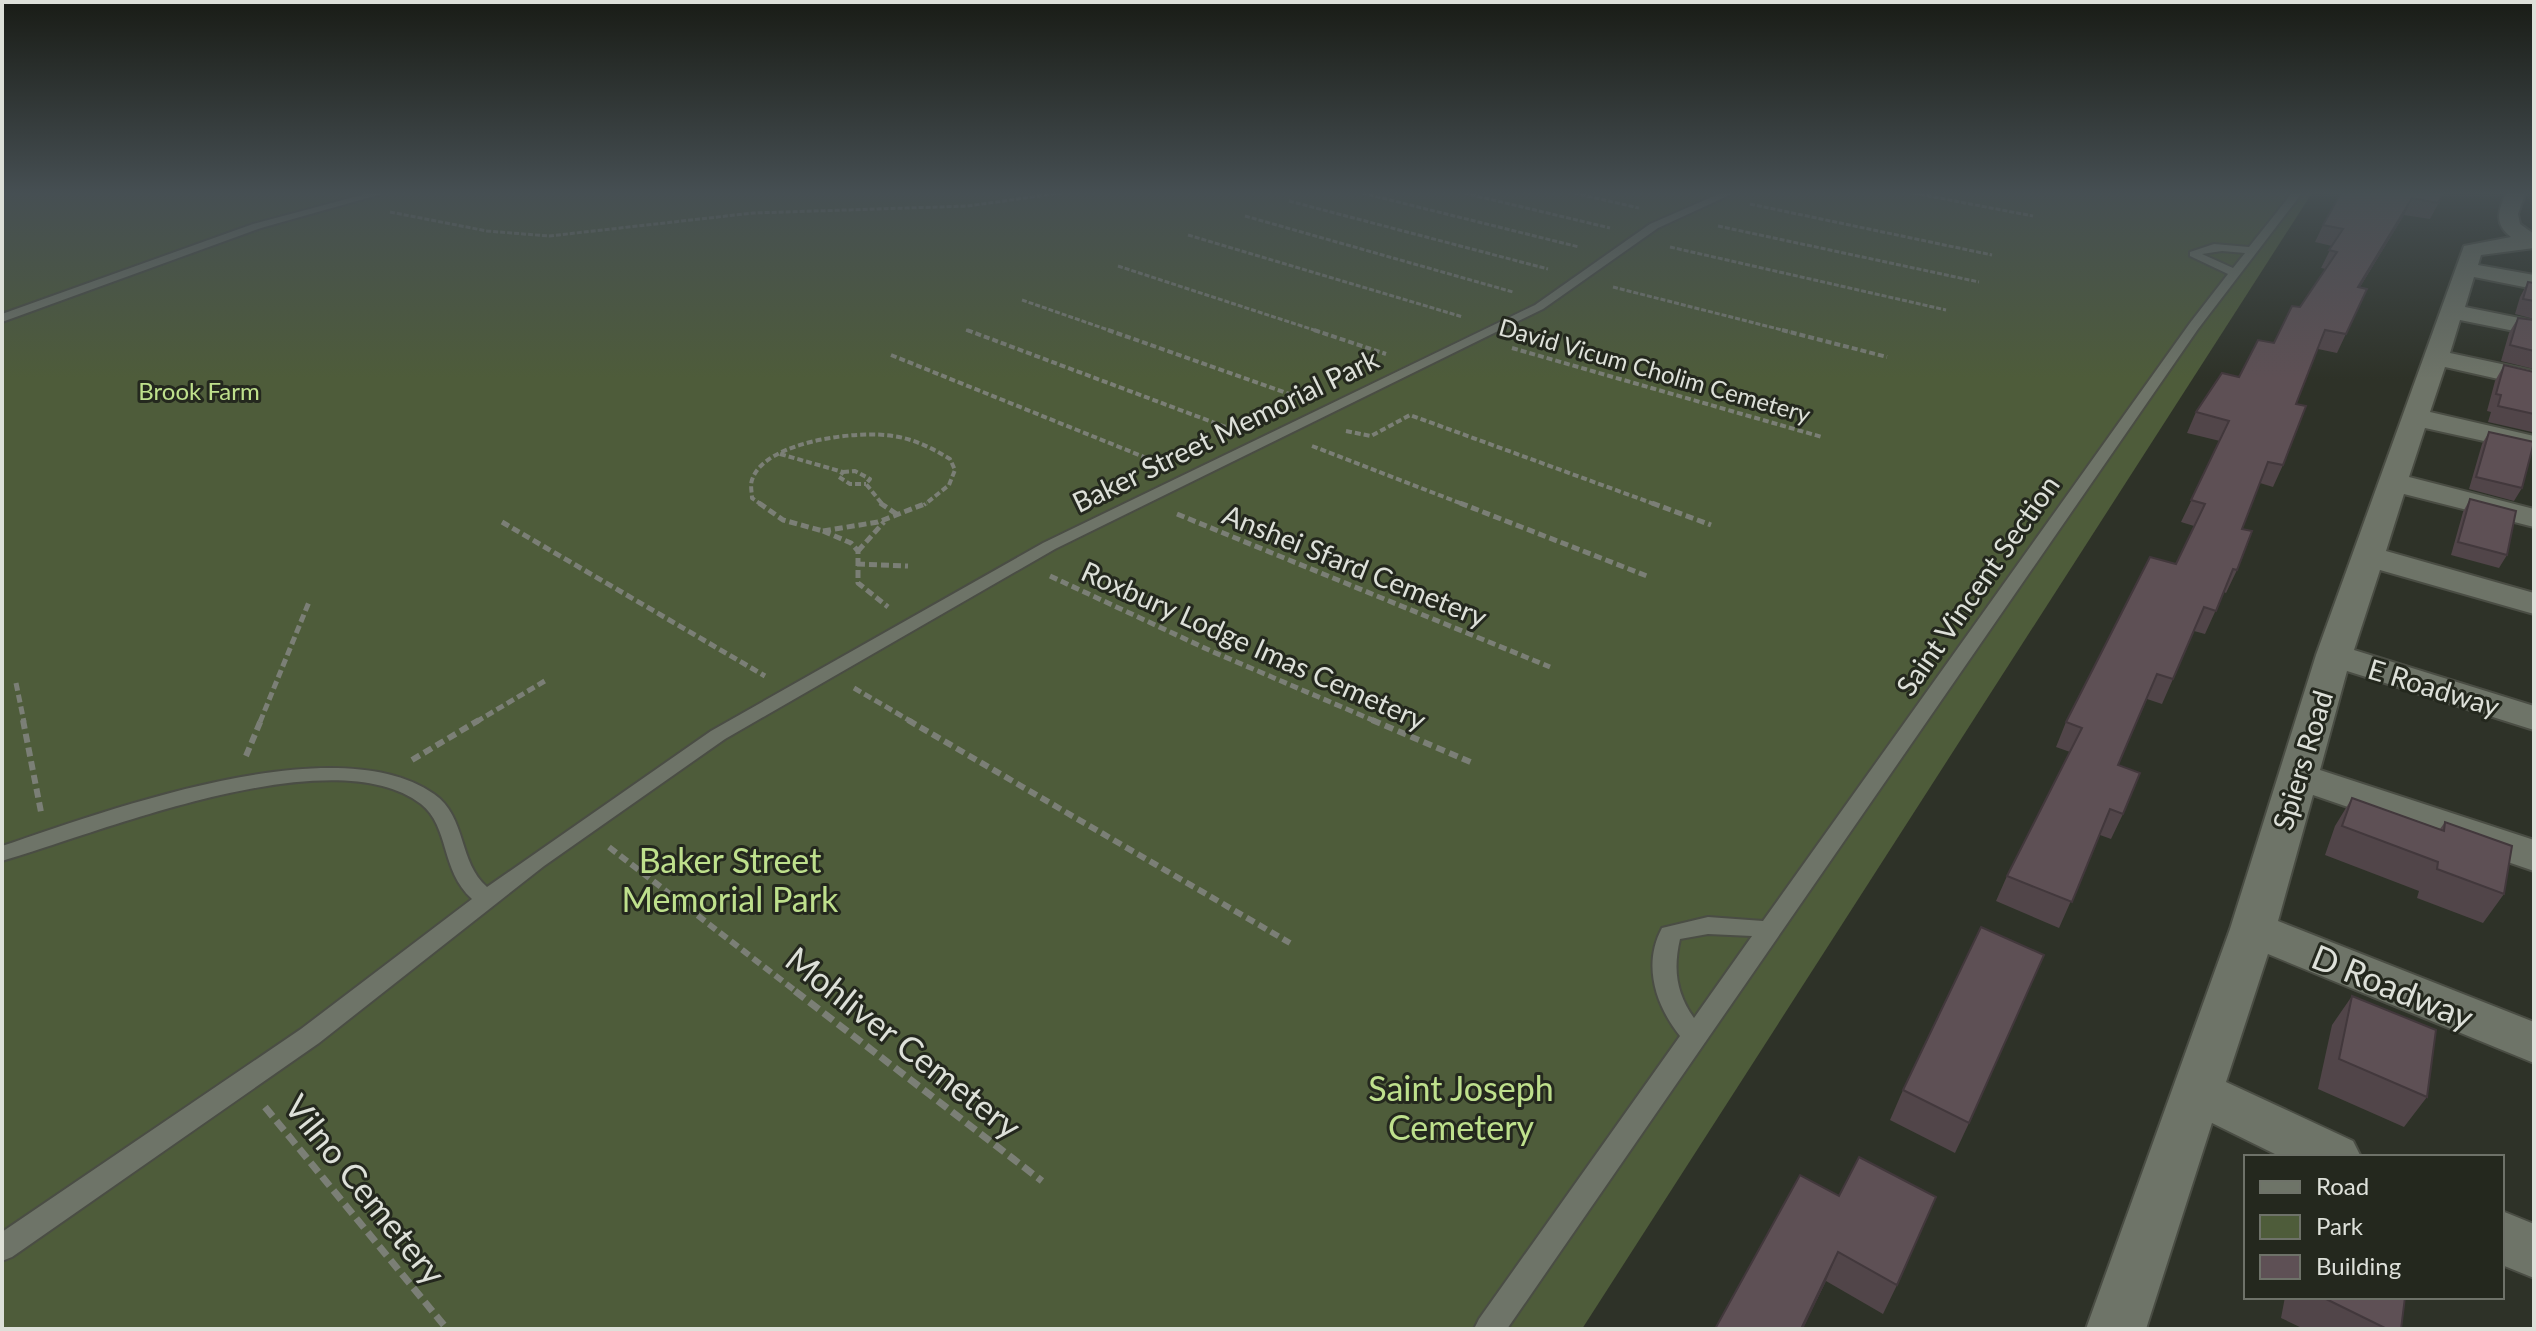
<svg xmlns="http://www.w3.org/2000/svg" width="2536" height="1331" viewBox="0 0 2536 1331" font-family="Lato,sans-serif">
<style>
.green{fill:#4e5c3a}
.lines{fill:none;stroke-linecap:round;stroke-linejoin:round}
.lane-casing{stroke:#4a4d44;stroke-width:4}
.street-casing{stroke:#4a4d44;stroke-width:4}
.path-far4{stroke:#7b7f76;stroke-width:3;stroke-dasharray:5 2;stroke-linecap:butt}
.path-far3{stroke:#7b7f76;stroke-width:4;stroke-dasharray:6 3;stroke-linecap:butt}
.path-far2{stroke:#7b7f76;stroke-width:5;stroke-dasharray:8 4;stroke-linecap:butt}
.path-far1{stroke:#7b7f76;stroke-width:6;stroke-dasharray:9 5;stroke-linecap:butt}
.path{stroke:#7b7f76;stroke-width:7;stroke-dasharray:12 6;stroke-linecap:butt}
.lane{fill:#6e7468;fill-rule:evenodd}
.street{fill:#6e7468;fill-rule:evenodd}
.wall{fill:#514549}
.shaded-wall{fill:#42383c}
.building{fill:#5e5055;stroke:#42383c;stroke-width:2}
.labels{text-anchor:middle;dominant-baseline:central;stroke-width:6;stroke-linejoin:round;paint-order:stroke}
.far-street-label{font-size:24px;fill:#dde0d9;stroke:#24281e}
.far-park-label{font-size:24px;fill:#bee08c;stroke:#24281e}
.street-label{font-size:28px;fill:#dde0d9;stroke:#24281e}
.near-park-label{font-size:34px;fill:#bee08c;stroke:#24281e}
.near-street-label{font-size:34px;fill:#dde0d9;stroke:#24281e}
</style>
<rect width="100%" height="100%" fill="#2e3228"/>
<path class="green" d="M2 193H2312L1582 1329H2Z"/>
<g class="lines">
<g class="lane-casing">
<path id="lane" d="M369 193H385L261 228 2 322V314L253 224Z
M1721 193H1734L1658 228 1543 309 1055 549 725 739 544 866 319 1043 12 1257 2 1261V1232L301 1029 472 899C440 870 450 827 421 804 332 736 99 833 2 861V846C106 811 336 725 434 794 467 817 458 862 487 887L711 731 1043 543 1535 305 1650 224Z
M2292 193H2302L2198 329 1507 1329H1474L1479 1319 1680 1036C1656 1006 1642 965 1662 928L1708 917 1763 921 2190 323 2228 274 2190 256V252L2214 244 2249 247ZM2222 251 2245 253 2233 268 2202 254ZM1708 934 1752 936 1694 1018C1676 993 1673 969 1680 939Z"/>
</g>
<g class="street-casing">
<path id="street" d="M2506 193 2525 194 2518 214 2520 224 2534 234V248L2481 255 2478 265 2534 275V289L2474 277 2465 307 2534 321V335L2460 320 2450 353 2534 371V387L2445 367 2430 412 2534 436V452L2425 428 2409 477 2534 509V527L2404 494 2386 551 2534 593V614L2380 570 2354 650 2534 706V730L2347 671 2320 770 2534 840V871L2313 795 2278 921 2534 1022V1063L2268 954 2226 1082 2353 1141 2361 1157H2281L2212 1123 2146 1329H2086L2230 929 2316 655 2464 246 2511 237C2494 224 2498 211 2506 193Z
M2502 1211 2534 1224V1278L2502 1265Z"/>
</g>
<path class="path-far4" d="M1362 193 1579 247
M1464 193 1610 228
M1574 193 1639 208
M1913 193 2033 216
M1289 201 1548 269
M1750 204 1992 255
M390 212 487 231 549 236 753 213 968 206 1060 193
M1245 216 1513 292
M1718 226 1979 282
M1188 235 1463 317
M1670 247 1946 310
M1118 266 1320 332
M1613 287 1790 332
M1022 300 1114 332
M966 330 972 332"/>
<path class="path-far3" d="M967 330 1231 429
M1108 330 1295 396
M1314 330 1386 354
M1782 330 1887 357
M1512 348 1822 437
M891 355 1159 463
M1346 431 1371 436 1410 415 1657 505
M1312 446 1465 505
M780 454 843 472 839 477 850 484H866
M843 472 855 471 870 479 866 484 883 505
M762 505 752 498C752 493 750 485 752 480 764 441 859 430 893 436 914 439 932 448 950 459L955 470 949 485 924 505"/>
<path class="path-far2" d="M759 503 783 520 823 531
M880 503 898 515
M1460 503 1647 576
M1652 503 1711 525
M1177 514 1550 667
M502 522 765 676
M823 531 851 543 858 551V583L888 607
M823 531 878 522 927 503
M858 551 884 522
M857 564 908 566
M1050 576 1211 651 1377 722
M16 683 24 722
M854 688 912 722
M260 722 309 602
M476 722 548 679"/>
<path class="path-far1" d="M23 720 41 812
M908 720 1290 943
M1372 720 1473 763
M246 756 261 720
M412 760 479 720
M609 847 798 993"/>
<path class="path" d="M795 991 1042 1181
M265 1107 447 1329"/>
<use href="#lane" class="lane"/>
<use href="#street" class="street"/>
</g>
<path class="wall" d="M2341 193H2444L2430 219 2404 215 2360 287 2367 289 2337 353 2318 349 2296 404 2283 465 2273 487 2260 483 2242 529 2237 570 2226 593 2224 592 2205 634 2194 631 2162 704 2147 699 2118 765 2123 814 2111 839 2100 835 2059 928 1996 901 2007 876 2070 752 2056 747 2066 722 2176 564 2194 526 2181 522 2220 441 2187 433 2196 412 2239 377 2274 343 2300 307 2326 269 2321 268 2332 246 2315 242 2323 225Z
M2528 282 2534 283V319L2515 314 2520 297Z
M2518 318 2534 320V369L2501 361 2509 333Z
M2504 365 2534 372V429L2532 432 2488 422 2491 412 2487 411 2495 381Z
M2489 432 2522 488 2514 501 2469 489 2482 444Z
M2470 499 2507 555 2499 568 2451 555 2463 512Z
M2352 798 2440 829 2445 822 2504 894 2483 923 2417 898 2419 891 2325 855 2335 826Z
M2352 996 2427 1097 2404 1127 2318 1089 2332 1025Z
M1903 1090 1969 1123 1955 1153 1890 1120Z
M1839 1196 1897 1285 1883 1314 1826 1281 1803 1328 1715 1329Z
M2285 1297H2405L2401 1329H2304L2281 1318Z"/>
<path class="shaded-wall" d="M2412 198 2404 215 2349 305 2358 287Z
M1838 1252 1826 1281 1803 1329H1801Z"/>
<path class="building" d="M2341 193H2443L2438 203 2412 198 2358 287 2367 289 2346 334 2325 330 2296 404 2306 406 2283 465 2268 462 2242 529 2252 531 2237 570 2233 569 2216 611 2204 607 2173 679 2157 674 2118 765 2140 773 2123 814 2110 809 2072 902 2007 876 2082 728 2066 722 2150 557 2176 564 2205 504 2191 500 2229 421 2196 412 2222 373 2239 377 2258 340 2274 343 2292 306 2300 307 2337 252 2329 250 2343 229 2323 225Z
M2528 282 2534 283V301L2523 299Z
M2518 318 2534 320V351L2510 345Z
M2504 365 2534 372V414L2498 406 2501 395 2496 394Z
M2489 432 2534 442 2522 488 2476 477Z
M2470 499 2516 511 2507 555 2458 542Z
M2352 798 2444 831 2445 822 2512 846 2504 894 2437 869 2438 862 2342 826Z
M1981 927 2044 955 1969 1123 1903 1090Z
M2352 996 2436 1030 2427 1097 2339 1059Z
M1859 1157 1936 1197 1897 1285 1838 1252 1802 1327 1805 1329H1715L1800 1175 1839 1196Z
M2322 1297H2405L2401 1329H2387Z"/>
<linearGradient id="sky" x2="0" y2="1"><stop stop-color="#191c16"/><stop offset="0.51" stop-color="#464f53"/><stop offset="1" stop-color="#464f53" stop-opacity="0"/></linearGradient>
<rect width="2536" height="379" fill="url(#sky)"/>
<g class="labels">
<g class="far-street-label">
<text transform="translate(1655 370) rotate(16)">David Vicum Cholim Cemetery</text>
</g>
<g class="far-park-label">
<text x="199" y="390">Brook Farm</text>
</g>
<g class="street-label">
<text transform="translate(1225 430) rotate(-26)">Baker Street Memorial Park</text>
<text transform="translate(1355 565) rotate(22)">Anshei Sfard Cemetery</text>
<text transform="translate(1977 585) rotate(-55)">Saint Vincent Section</text>
<text transform="translate(1254 645) rotate(24)">Roxbury Lodge Imas Cemetery</text>
<text transform="translate(2434 687) rotate(17)">E Roadway</text>
<text transform="translate(2302 760) rotate(-73)">Spiers Road</text>
</g>
<g class="near-park-label">
<text x="730" y="859">Baker Street<tspan x="730" dy="39">Memorial Park</tspan></text>
<text x="1461" y="1087">Saint Joseph<tspan x="1461" dy="39">Cemetery</tspan></text>
</g>
<g class="near-street-label">
<text transform="translate(2393 986) rotate(22)">D Roadway</text>
<text transform="translate(904 1042) rotate(38)">Mohliver Cemetery</text>
<text transform="translate(366 1189) rotate(51)">Vilno Cemetery</text>
</g>
</g>
<rect width="2536" height="1331" fill="none" stroke="#dde0d9" stroke-width="8"/>
<rect x="2244" y="1155" width="260" height="144" fill="#24281e" stroke="#6e7269" stroke-width="2"/>
<rect x="2260" y="1181" width="40" height="12" fill="#6e7468" stroke="#6e7269" stroke-width="2"/>
<text x="2316" y="1195" font-size="24" fill="#dde0d9">Road</text>
<rect x="2260" y="1215" width="40" height="24" fill="#4e5c3a" stroke="#6e7269" stroke-width="2"/>
<text x="2316" y="1235" font-size="24" fill="#dde0d9">Park</text>
<rect x="2260" y="1255" width="40" height="24" fill="#5e5055" stroke="#6e7269" stroke-width="2"/>
<text x="2316" y="1275" font-size="24" fill="#dde0d9">Building</text>
</svg>
